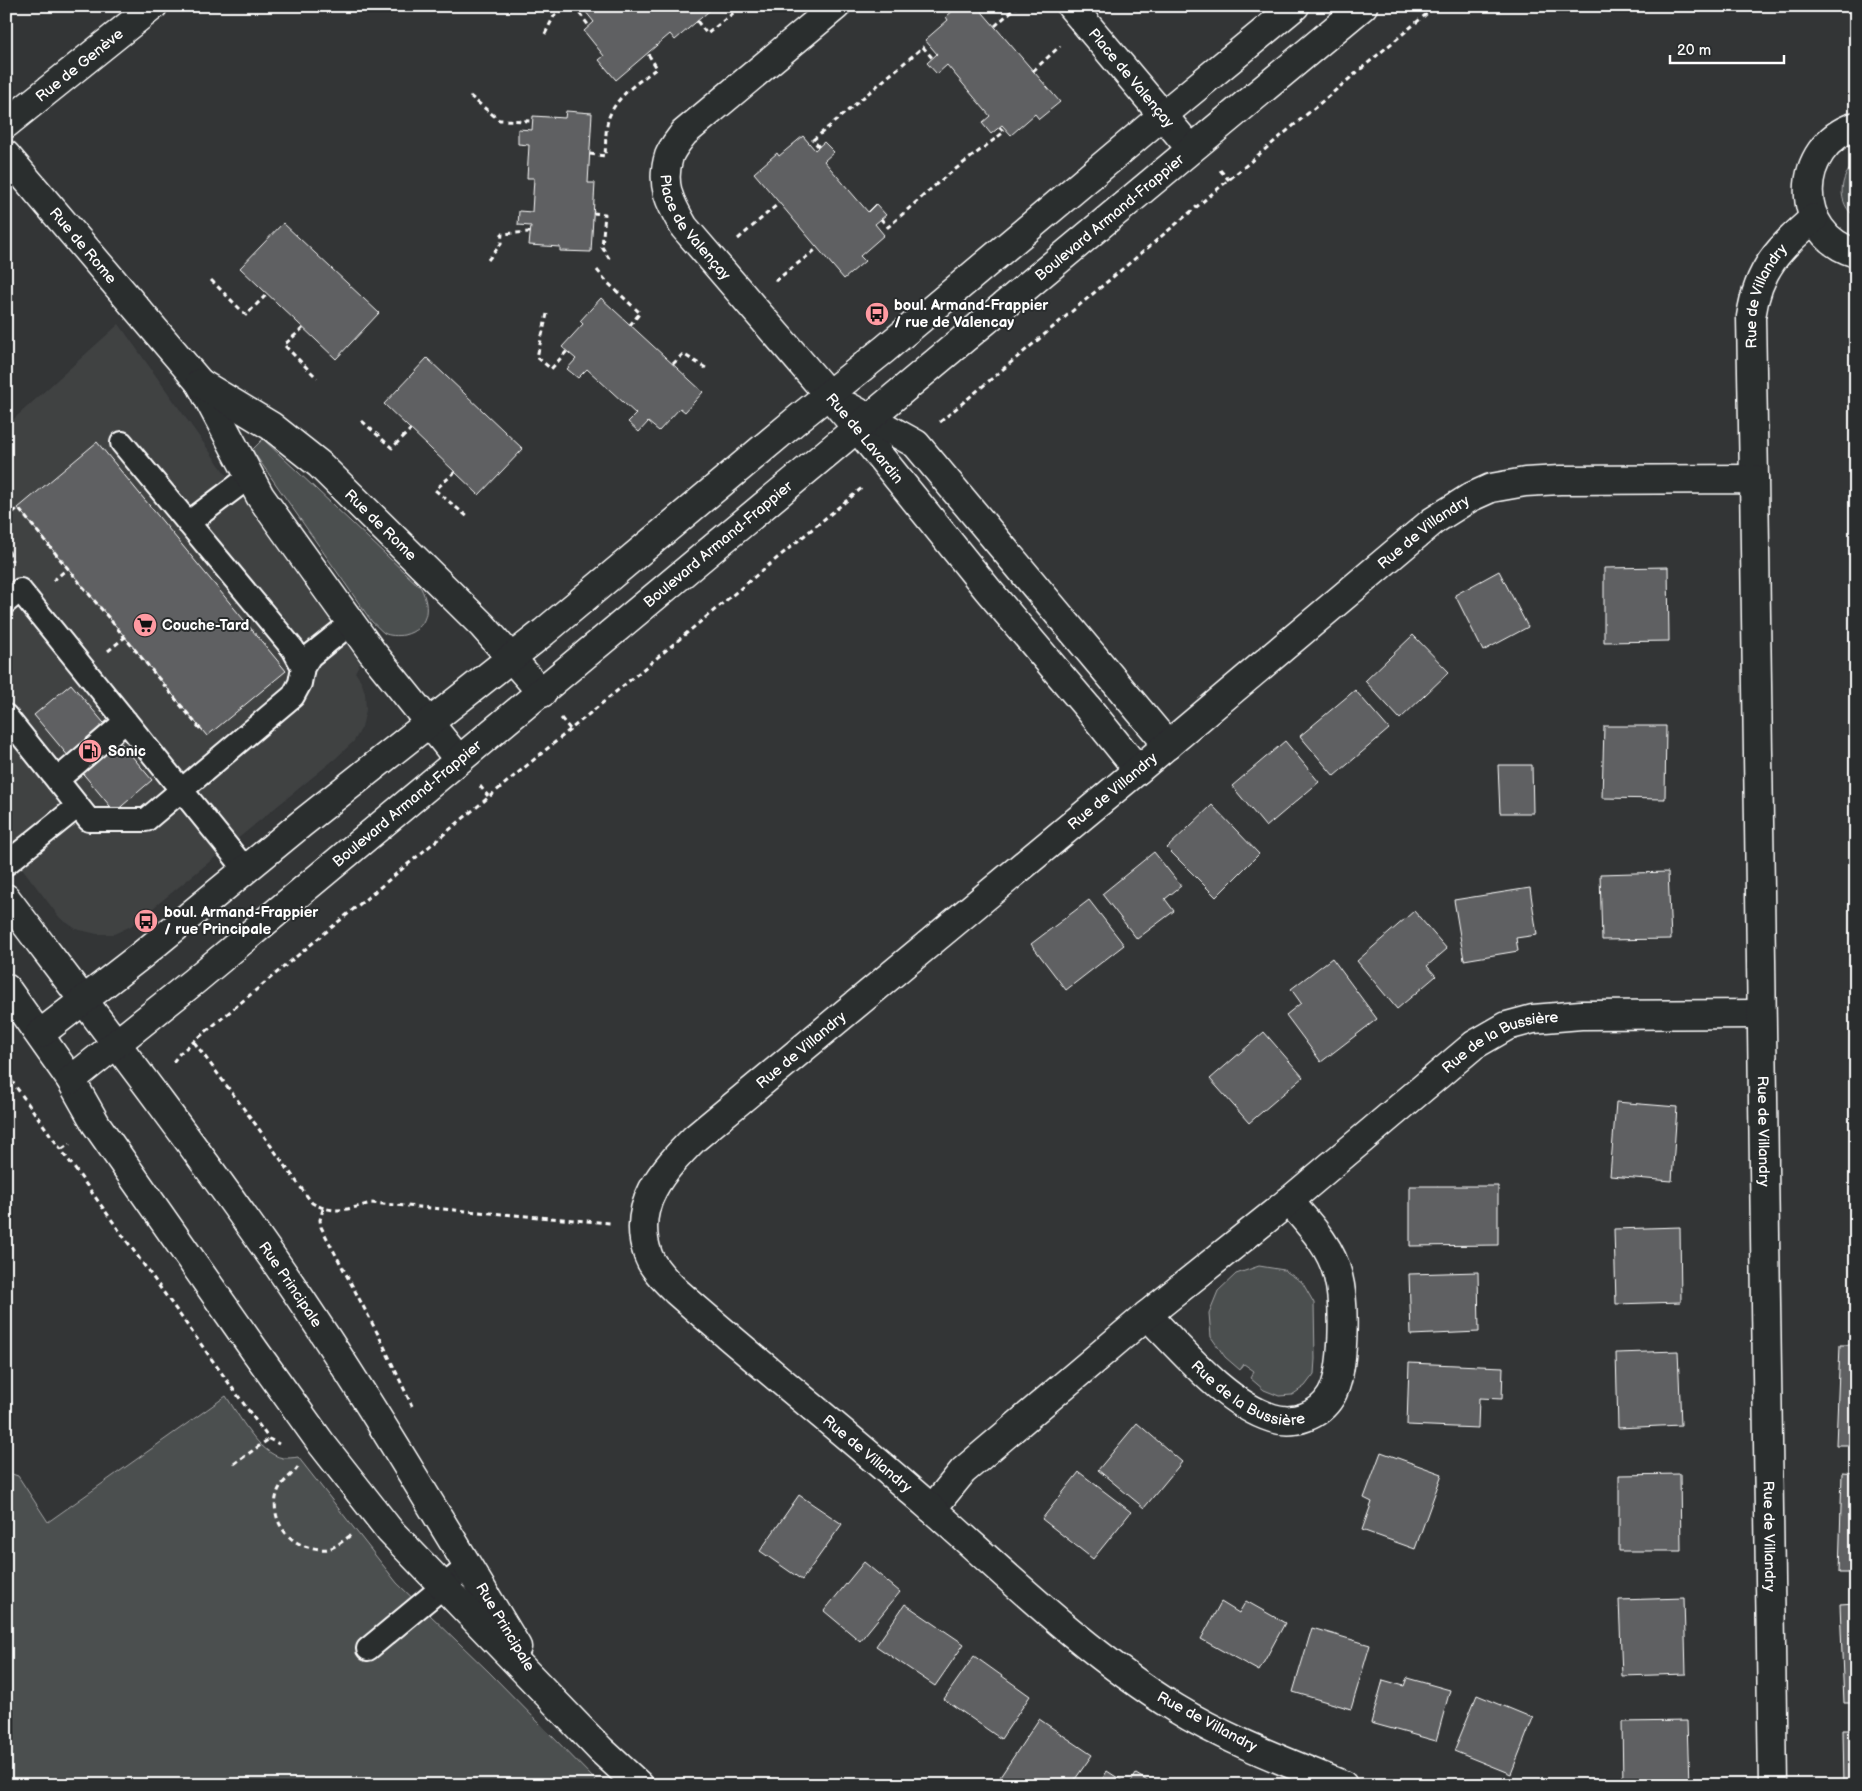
<svg xmlns="http://www.w3.org/2000/svg" width="1862" height="1791" viewBox="0 0 1862 1791" font-family="'Balsamiq Sans',sans-serif">
<style>
.built{fill:#404243}
.green{fill:#4c4f50;stroke:#a6a7a8}
.building{fill:#5f6162;stroke:#fff}
.lines{fill:none;stroke-linecap:round;stroke-linejoin:round}
.service-casing{stroke:#fff;stroke-width:26}
.minor-casing{stroke:#fff;stroke-width:31}
.tertiary-casing{stroke:#fff;stroke-width:31}
.path{stroke:#fff;stroke-width:3;stroke-dasharray:5 4;stroke-linecap:butt}
.service{stroke:#2a2d2e;stroke-width:22}
.minor{stroke:#2a2d2e;stroke-width:28}
.tertiary{stroke:#2a2d2e;stroke-width:28}
.labels{text-anchor:middle;dominant-baseline:central;stroke-width:4;stroke-linejoin:round;paint-order:stroke}
.street-label{font-size:15px;fill:#fff;stroke:#2a2d2e}
.poi-label{font-size:15px;font-weight:bold;fill:#fff;stroke:#2a2d2e;text-anchor:start}
</style>
<rect width="100%" height="100%" fill="#333536"/>
<filter id="ink" filterUnits="userSpaceOnUse"><feTurbulence type="fractalNoise" baseFrequency=".02" numOctaves="2"/><feDisplacementMap in="SourceGraphic" scale="10" xChannelSelector="R" yChannelSelector="G"/><feConvolveMatrix kernelMatrix="1 2 1 2 8 2 1 2 1" color-interpolation-filters="sRGB"/></filter>
<g filter="url(#ink)">
<path class="built" d="M119 324 360 663 355 672 361 681 365 693 366 710 362 727 354 741 336 758 131 926 114 934H97L76 929 60 918 6 847V426Z"/>
<path class="green" d="M1856 162V217C1836 204 1839 176 1856 162Z
M263 439 421 588C431 608 428 629 404 635 398 636 389 636 384 633 380 630 376 625 372 622L252 450Z
M1259 1266 1284 1270 1302 1282 1314 1303 1315 1359 1314 1374 1305 1386 1292 1395 1279 1396 1264 1390 1250 1378 1254 1371 1244 1364 1240 1370 1225 1357 1211 1337 1209 1313 1218 1291 1236 1274Z
M226 1396C238 1414 259 1454 283 1458 287 1458 293 1458 298 1457L397 1583 489 1672 600 1785H6V1472L18 1476 48 1522Z"/>
<path class="building" d="M591 6H601L604 10 609 6H715L675 40 670 34 616 80 599 60 604 56 584 31 594 22 585 11Z
M958 6H977L1060 102 1039 119 1035 114 1011 135 1002 125 991 134 982 123 990 116 947 65 937 74 927 63 937 54 925 40 948 20 946 17Z
M566 111 592 113 588 183H595L591 252 560 251V247L529 245 531 226 518 225 519 211 532 212 534 178H527L529 145 518 144V129L532 130 533 116 565 118Z
M803 136 815 150 824 142 834 152 824 161 868 212 876 204 886 215 875 224 884 235 860 256 865 261 844 279 754 173 777 153 779 156Z
M283 223 379 313 336 359 240 268Z
M601 298 703 392 685 412 680 408 659 431 648 422 639 432 628 422 636 414 587 369 578 378 567 369 576 359 562 347 583 324 580 321Z
M427 358 523 449 479 495 384 404Z
M97 442 286 671 207 736 18 508Z
M1668 567 1669 641 1604 642V568Z
M1499 571 1528 627 1483 651 1455 595Z
M1413 635 1449 672 1400 719 1365 681Z
M71 684 152 780 115 812 34 715Z
M1355 690 1389 729 1334 776 1300 736Z
M1604 726H1666L1665 799 1602 798Z
M1285 741 1319 782 1266 827 1232 786Z
M1498 765H1532L1533 813H1500Z
M1212 805 1259 854 1216 897 1167 848Z
M1154 852 1181 886 1165 899 1174 911 1137 939 1102 894Z
M1668 872 1671 939 1602 940 1600 874Z
M1530 888 1537 935 1516 938 1518 951 1464 960 1454 900Z
M1089 900 1124 945 1066 990 1031 944Z
M1414 911 1447 949 1427 966 1436 976 1397 1009 1357 961Z
M1332 958 1377 1019 1321 1062 1286 1015 1301 1003 1291 989Z
M1264 1032 1303 1077 1249 1123 1210 1079Z
M1616 1102 1677 1107 1672 1181 1610 1176Z
M1410 1186H1498V1245L1410 1246Z
M1680 1227 1681 1302 1616 1304 1614 1229Z
M1478 1272 1479 1332 1411 1335 1409 1274Z
M1840 1345H1856V1445H1836Z
M1678 1351 1681 1425 1618 1428 1616 1353Z
M1409 1363 1503 1367 1502 1399 1479 1398 1478 1428 1407 1425Z
M1137 1423 1182 1462 1144 1508 1098 1470Z
M1381 1452 1442 1474 1415 1549 1362 1530 1372 1502 1364 1498Z
M1079 1472 1131 1512 1093 1559 1042 1519Z
M1842 1473 1856 1474V1573H1839Z
M1680 1474 1681 1551H1619V1475Z
M799 1495 842 1524 802 1580 760 1551Z
M864 1562 900 1592 860 1641 824 1611Z
M1684 1598 1686 1674 1622 1676 1619 1600Z
M1246 1601 1285 1623 1259 1671 1201 1639 1221 1602 1239 1613Z
M1856 1603V1703H1844L1840 1604Z
M905 1604 964 1644 935 1686 876 1646Z
M1312 1628 1370 1645 1351 1709 1293 1692Z
M974 1656 1030 1696 1001 1739 944 1699Z
M1407 1678 1450 1690 1436 1741 1371 1723 1383 1680 1404 1686Z
M1477 1695 1533 1718 1511 1774 1454 1751Z
M1039 1719 1092 1755 1071 1785H1012L1000 1777Z
M1687 1721 1689 1785H1623L1622 1722Z
M1843 1730H1856V1785H1844Z
M1107 1771 1129 1785H1099Z
M1136 1774 1154 1785H1129Z"/>
<g class="lines">
<g class="service-casing">
<path id="service" d="M122 443 293 649 303 667
M188 523 249 477
M6 602 20 590 246 870
M6 716 89 820H146L293 696 300 683 303 667 310 656 351 623
M57 780 126 721
M6 864 78 806
M368 1649 468 1566"/>
</g>
<g class="minor-casing">
<g id="minor">
<path id="s1" d="M836 6 684 133C679 140 672 148 669 156 660 185 670 203 684 227L857 428 988 590 1088 708 1138 770"/>
<path id="s2" d="M1071 6 1191 149"/>
<path id="s3" d="M6 124 153 6"/>
<path d="M1856 126C1794 146 1792 235 1856 253"/>
<path id="s4" d="M6 155 200 383 260 496 372 652 459 760"/>
<path id="s5" d="M200 383 271 426 319 464 482 625 542 693"/>
<path d="M849 407 916 444 1168 745"/>
<path id="s6" d="M1754 479 1751 317C1758 268 1779 249 1814 218"/>
<path id="s7" d="M1147 1315C1181 1349 1226 1404 1272 1418 1294 1425 1319 1416 1331 1396 1345 1372 1345 1303 1338 1276 1331 1246 1308 1223 1289 1201"/>
<path id="s8" d="M932 1509 963 1471 1147 1315 1289 1201 1474 1045 1507 1026 1533 1019 1581 1015 1761 1014"/>
<path id="s9" d="M1343 1785C1287 1762 1227 1740 1175 1708 1086 1653 1010 1578 932 1509 848 1435 760 1365 676 1291 666 1281 653 1269 648 1255 630 1205 663 1170 695 1138L1138 770 1433 521 1471 497 1491 488 1525 482 1560 480 1754 479 1773 1785"/>
</g>
</g>
<g class="tertiary-casing">
<g id="tertiary">
<path id="s10" d="M6 898C96 1017 187 1135 272 1257 360 1383 437 1516 517 1647"/>
<path d="M6 988 71 1080 96 1124 255 1351 321 1443 390 1531 601 1750 639 1785"/>
<path d="M40 1034 143 954 301 824 544 632 799 418 885 349 1163 115 1295 6"/>
<path id="s11" d="M71 1080 193 982 1363 6"/>
</g>
</g>
<path class="path" d="M574 6 589 26
M697 21 707 34 742 6
M995 26 1017 6
M545 34 554 16 567 6
M1033 71 1060 46
M470 96 499 120 533 121
M819 147 813 140 923 47 933 59
M590 154 605 156C606 144 605 128 609 117 618 94 639 82 657 68L648 54
M1220 170 1229 180
M593 213 605 214 602 247 610 260
M881 219 888 227 940 181 1004 132 999 127
M738 239 779 203
M488 260 501 244 502 234 530 232
M597 270 607 282 640 313 630 325
M211 280 246 315 267 294
M775 281 818 248
M547 314 537 357 551 369 567 351
M303 328 284 345 317 378
M673 364 683 354 709 370
M362 421 392 448 411 429
M940 422 1436 6
M455 472 435 490 469 518
M6 518 18 508 202 731
M6 542 12 561
M53 581 68 568
M108 651 125 637
M561 718 570 729
M480 786 488 796
M194 1042 256 1125 312 1203C334 1215 348 1209 371 1203L610 1223
M173 1062 180 1053 863 487
M6 1073 269 1439 279 1444
M62 1149 70 1144
M323 1209 320 1220 321 1227 380 1338 412 1406
M234 1464 269 1439
M298 1467C292 1476 280 1482 277 1494 270 1517 285 1541 308 1547 314 1548 322 1550 328 1549 336 1547 344 1540 351 1535"/>
<use href="#service" class="service"/>
<use href="#minor" class="minor"/>
<use href="#tertiary" class="tertiary"/>
</g>
</g>
<defs>
<g id="bus-disc" transform="scale(1.25)"><circle r="9.5" fill="#ff9aa2" stroke="#2a2d2e"/><path d="M-5-6H5V4H4V6H2V4H-2V6H-4V4H-5ZM-3.5-4V0h7V-4ZM-3.5 1.2v1.5H-2V1.2ZM2 1.2v1.5H3.5V1.2Z" fill="#111"/></g>
<g id="supermarket-disc" transform="scale(1.25)"><circle r="9.5" fill="#ff9aa2" stroke="#2a2d2e"/><path d="M-6-5.5h2.5l.6 2H6L4.5 2H-2.5L-4.4-4H-6ZM-1.5 3.2a1.3 1.3 0 1 0 .1 0ZM3 3.2a1.3 1.3 0 1 0 .1 0Z" fill="#111"/></g>
<g id="fuel-disc" transform="scale(1.25)"><circle r="9.5" fill="#ff9aa2" stroke="#2a2d2e"/><path d="M-5.5-6h7V0h2V4h1.3V-2.5L3-4.5l.8-.8L6-3V5H2.5V1h-1V6h-7ZM-4.2-4.7v3.2H.2V-4.7Z" fill="#111"/></g>
</defs>
<g fill-rule="evenodd">
<use href="#bus-disc" x="877" y="314"/>
<use href="#supermarket-disc" x="145" y="625"/>
<use href="#fuel-disc" x="90" y="751"/>
<use href="#bus-disc" x="146" y="921"/>
</g>
<g class="labels">
<g class="street-label">
<text stroke="none"><textPath href="#s3" startOffset="94">Rue de Genève</textPath></text>
<text stroke="none"><textPath href="#s2" startOffset="94">Place de Valençay</textPath></text>
<text stroke="none"><textPath href="#s11" startOffset="1350">Boulevard Armand-Frappier</textPath></text>
<text stroke="none"><textPath href="#s1" startOffset="306">Place de Valençay</textPath></text>
<text stroke="none"><textPath href="#s4" startOffset="119">Rue de Rome</textPath></text>
<text stroke="none"><textPath href="#s6" startOffset="186">Rue de Villandry</textPath></text>
<text stroke="none"><textPath href="#s1" startOffset="579">Rue de Lavardin</textPath></text>
<text stroke="none"><textPath href="#s5" startOffset="231">Rue de Rome</textPath></text>
<text stroke="none"><textPath href="#s9" startOffset="1964">Rue de Villandry</textPath></text>
<text stroke="none"><textPath href="#s11" startOffset="840">Boulevard Armand-Frappier</textPath></text>
<text stroke="none"><textPath href="#s9" startOffset="1559">Rue de Villandry</textPath></text>
<text stroke="none"><textPath href="#s11" startOffset="435">Boulevard Armand-Frappier</textPath></text>
<text stroke="none"><textPath href="#s8" startOffset="740">Rue de la Bussière</textPath></text>
<text stroke="none"><textPath href="#s9" startOffset="1154">Rue de Villandry</textPath></text>
<text stroke="none"><textPath href="#s9" startOffset="2961">Rue de Villandry</textPath></text>
<text stroke="none"><textPath href="#s10" startOffset="480">Rue Principale</textPath></text>
<text stroke="none"><textPath href="#s7" startOffset="132">Rue de la Bussière</textPath></text>
<text transform="translate(867 1454) rotate(40)">Rue de Villandry</text>
<text stroke="none"><textPath href="#s9" startOffset="3366">Rue de Villandry</textPath></text>
<text transform="translate(505 1627) rotate(59)">Rue Principale</text>
<text transform="translate(1207 1722) rotate(28)">Rue de Villandry</text>
</g>
<g class="poi-label">
<text x="894" y="305">boul. Armand-Frappier<tspan x="894" dy="17">/ rue de Valencay</tspan></text>
<text x="162" y="625">Couche-Tard</text>
<text x="108" y="751">Sonic</text>
<text x="164" y="912">boul. Armand-Frappier<tspan x="164" dy="17">/ rue Principale</tspan></text>
</g>
</g>
<rect width="1862" height="1791" fill="none" stroke="#2a2d2e" stroke-width="25"/>
<rect x="12" y="12" width="1837" height="1766" fill="none" stroke="#fff" stroke-width="2" filter="url(#ink)"/>
<path d="M1670 55v8h114v-8" fill="none" stroke="#ffffff" stroke-width="2.5"/>
<text x="1677" y="55" font-size="15" fill="#ffffff" stroke="#2a2d2e" stroke-width="4" paint-order="stroke">20 m</text>
</svg>
